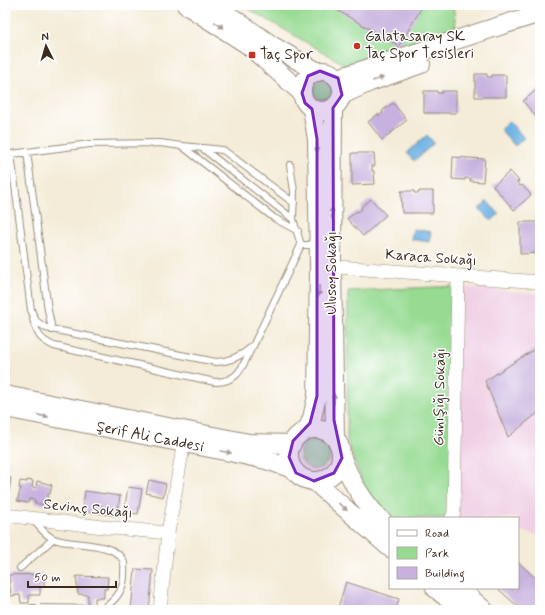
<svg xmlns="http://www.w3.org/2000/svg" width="545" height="615" viewBox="0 0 545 615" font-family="Mynerve,sans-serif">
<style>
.built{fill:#f0d0e5}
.green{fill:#97db93;stroke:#698258}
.water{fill:#6eb3e4;stroke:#546e81}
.building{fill:#c7b1de}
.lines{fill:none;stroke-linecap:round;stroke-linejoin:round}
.lane-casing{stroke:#988b7b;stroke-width:8}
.street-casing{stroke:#988b7b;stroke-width:14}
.secondary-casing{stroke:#988b7b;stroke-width:20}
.lane{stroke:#fff;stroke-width:6}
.street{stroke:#fff;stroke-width:13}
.secondary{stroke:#fff;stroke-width:18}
.oneway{fill:#a79f9a}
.marked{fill:#7b2cbf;fill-opacity:0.2;stroke:#7b2cbf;stroke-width:3;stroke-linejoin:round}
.poi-dot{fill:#c8321e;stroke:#fff;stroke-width:1.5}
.labels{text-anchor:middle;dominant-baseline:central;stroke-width:3;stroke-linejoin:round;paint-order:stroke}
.poi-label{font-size:15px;fill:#3b2a1e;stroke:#fff;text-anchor:start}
.street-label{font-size:15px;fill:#3b2a1e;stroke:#fff}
</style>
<rect width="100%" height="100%" fill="#fff"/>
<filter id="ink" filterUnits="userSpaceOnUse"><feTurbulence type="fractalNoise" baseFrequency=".025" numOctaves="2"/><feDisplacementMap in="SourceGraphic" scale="8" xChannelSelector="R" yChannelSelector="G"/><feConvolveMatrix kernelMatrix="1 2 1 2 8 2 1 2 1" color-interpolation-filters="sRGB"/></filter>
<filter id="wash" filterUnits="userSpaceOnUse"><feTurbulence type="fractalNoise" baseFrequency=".012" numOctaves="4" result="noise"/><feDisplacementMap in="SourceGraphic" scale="16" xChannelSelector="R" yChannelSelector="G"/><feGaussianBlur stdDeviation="0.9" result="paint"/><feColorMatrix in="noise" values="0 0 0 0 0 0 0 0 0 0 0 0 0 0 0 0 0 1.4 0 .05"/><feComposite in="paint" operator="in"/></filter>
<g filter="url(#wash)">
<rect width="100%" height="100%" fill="#f4ecd8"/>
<path class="built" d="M458 286 540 294V536L518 530V518H451Z"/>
<path class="green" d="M242 5H453L456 27 347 66Z
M312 89a10 10 0 1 1 20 0a10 10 0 1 1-20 0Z
M458 286 451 518H395L366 492 347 441 348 291Z
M300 454a15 15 0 1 1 30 0a15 15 0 1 1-30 0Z"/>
<path class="water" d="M509 121 524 138 515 146 500 129Z
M427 135 434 143 414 161 407 153Z
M487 201 499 214 491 221 479 209Z
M413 229 431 232 429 242 411 239Z"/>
<g id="blocks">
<path class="building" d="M328 5H423L399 46Z
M475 74H487V77H492V75H506V97H475Z
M540 87V122L523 101Z
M424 91H437V93H442V91H456V113H424Z
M393 103 407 120 382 140 368 122 378 114 379 116 383 113 382 111Z
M352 153H374L375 166H372V171H374L375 184 352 185Z
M453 157 485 159 483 182 470 181 471 179 465 178V180L452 179Z
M510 171 519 181 517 182 520 186 522 185 531 195 514 210 493 186Z
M401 191H414V193H419V191H433V213H402Z
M371 199 386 215 363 236 347 219 357 211 358 212 362 209 361 207Z
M520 222H540V253L520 254Z
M535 349 540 357V411L508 437 485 381Z
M5 477 11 478 7 502 5 501Z
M27 480 33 481 32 487 36 488 37 481 52 485 50 494H48L47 505 34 503 35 500 29 499 28 503 17 501 21 488H19L20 481 27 482Z
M149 480 166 484 163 497 146 493Z
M128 487 142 489 138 514 124 512Z
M85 491 120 496 117 516 82 511Z
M518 562 540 582V610H522L497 588H518Z
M135 569 153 570 149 610H131Z
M44 574V587H40V595H29V603H21L20 595 11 596 9 575Z
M76 576 108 577 107 589H104V598H95V605H88V595L78 594Z
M346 582 399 599 396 610H345L338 608Z"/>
</g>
</g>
<g filter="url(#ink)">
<use href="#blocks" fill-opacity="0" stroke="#988b7b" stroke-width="1"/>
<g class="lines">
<g class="lane-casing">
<path id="lane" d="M183 146 202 148 293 219
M203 148 223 150 294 203
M27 152 48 310 52 330
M290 165 294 191 293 219 301 245
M298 231 274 218 182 146 160 143 90 144 11 154 31 310 36 321 46 328 216 362C231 361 242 356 253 346L301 245H317
M33 319C37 334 39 339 54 346L215 382C239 382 242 367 251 349
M20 568 53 539
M32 608 103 609C115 600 124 591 124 575 124 570 125 563 123 560 113 541 72 546 54 539 46 536 40 527 34 521"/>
</g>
<g class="street-casing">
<path id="street" d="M325 266 540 282
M5 515 103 527 168 533
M452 518 454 512 458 276
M160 610 168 533 185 436"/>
</g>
<g class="secondary-casing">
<path id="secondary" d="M186 5 248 45 302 93
M214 5 273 46 318 72
M302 91a20 20 0 1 1 40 0a20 20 0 1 1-40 0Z
M338 78 540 13
M342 95 370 82 421 64
M333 108 332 267 335 438
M5 395 249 443 292 444
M5 408 230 452 266 460 293 469
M289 455a26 26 0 1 1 52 0a26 26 0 1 1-52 0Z
M307 430 312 418 317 396 319 266 317 139 312 109
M342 458C352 485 368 509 390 528
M314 481 390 548
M435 588 461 610
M459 588 484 610"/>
</g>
<use href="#lane" class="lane"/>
<use href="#street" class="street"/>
<use href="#secondary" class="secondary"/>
</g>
<defs><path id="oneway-solid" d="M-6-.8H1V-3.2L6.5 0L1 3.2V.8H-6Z"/></defs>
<g class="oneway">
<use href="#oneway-solid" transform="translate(219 25) rotate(34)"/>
<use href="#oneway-solid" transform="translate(378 79) rotate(-20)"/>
<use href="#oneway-solid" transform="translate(317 147) rotate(89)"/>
<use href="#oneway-solid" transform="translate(332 213) rotate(-90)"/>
<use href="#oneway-solid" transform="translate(319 291) rotate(91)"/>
<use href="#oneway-solid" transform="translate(334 399) rotate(-91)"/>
<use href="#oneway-solid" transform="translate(43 416) rotate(11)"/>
<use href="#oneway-solid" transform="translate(226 452) rotate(10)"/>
<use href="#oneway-solid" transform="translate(343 507) rotate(41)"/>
</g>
</g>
<path class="marked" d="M320 71 338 78 342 95 333 108 334 420 342 458 334 473 314 481 296 473 289 457 293 441 310 423 317 396V139L312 109 305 103 302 93 308 76Z"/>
<g class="poi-dot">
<circle cx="357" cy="46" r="4"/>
<rect x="248" y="51" width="8" height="8" rx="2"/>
</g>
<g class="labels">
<g class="poi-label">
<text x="365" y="37">Galatasaray SK<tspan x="365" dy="17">Taç Spor Tesisleri</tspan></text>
<text x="260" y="55">Taç Spor</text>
</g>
<g class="street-label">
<text transform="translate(431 258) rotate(4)">Karaca Sokağı</text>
<text transform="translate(332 273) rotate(-90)">Ulusoy Sokağı</text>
<text transform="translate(440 397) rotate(-89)">Günışığı Sokağı</text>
<text transform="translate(150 437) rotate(11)">Şerif Ali Caddesi</text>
<text transform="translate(88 509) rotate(6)">Sevinç Sokağı</text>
</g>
</g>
<rect width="545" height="615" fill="none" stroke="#fff" stroke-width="20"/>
<rect x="389" y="517" width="130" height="72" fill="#ffffff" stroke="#b1aaa5"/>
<rect x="397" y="530" width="20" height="6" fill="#ffffff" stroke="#b1aaa5"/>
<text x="425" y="537" font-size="12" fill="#3b2a1e">Road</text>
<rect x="397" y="547" width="20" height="12" fill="#97db93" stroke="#b1aaa5"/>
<text x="425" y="557" font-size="12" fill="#3b2a1e">Park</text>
<rect x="397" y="567" width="20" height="12" fill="#c7b1de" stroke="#b1aaa5"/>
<text x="425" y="577" font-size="12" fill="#3b2a1e">Building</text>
<g transform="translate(46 46) rotate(355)" stroke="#ffffff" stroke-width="3" paint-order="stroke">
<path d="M0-3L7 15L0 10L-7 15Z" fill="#3b2a1e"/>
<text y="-6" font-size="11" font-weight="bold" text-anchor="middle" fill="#3b2a1e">N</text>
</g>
<path d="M28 581v6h88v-6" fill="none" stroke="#3b2a1e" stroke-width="2"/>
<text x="34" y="581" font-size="12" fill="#3b2a1e" stroke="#ffffff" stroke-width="3" paint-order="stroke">50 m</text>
</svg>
